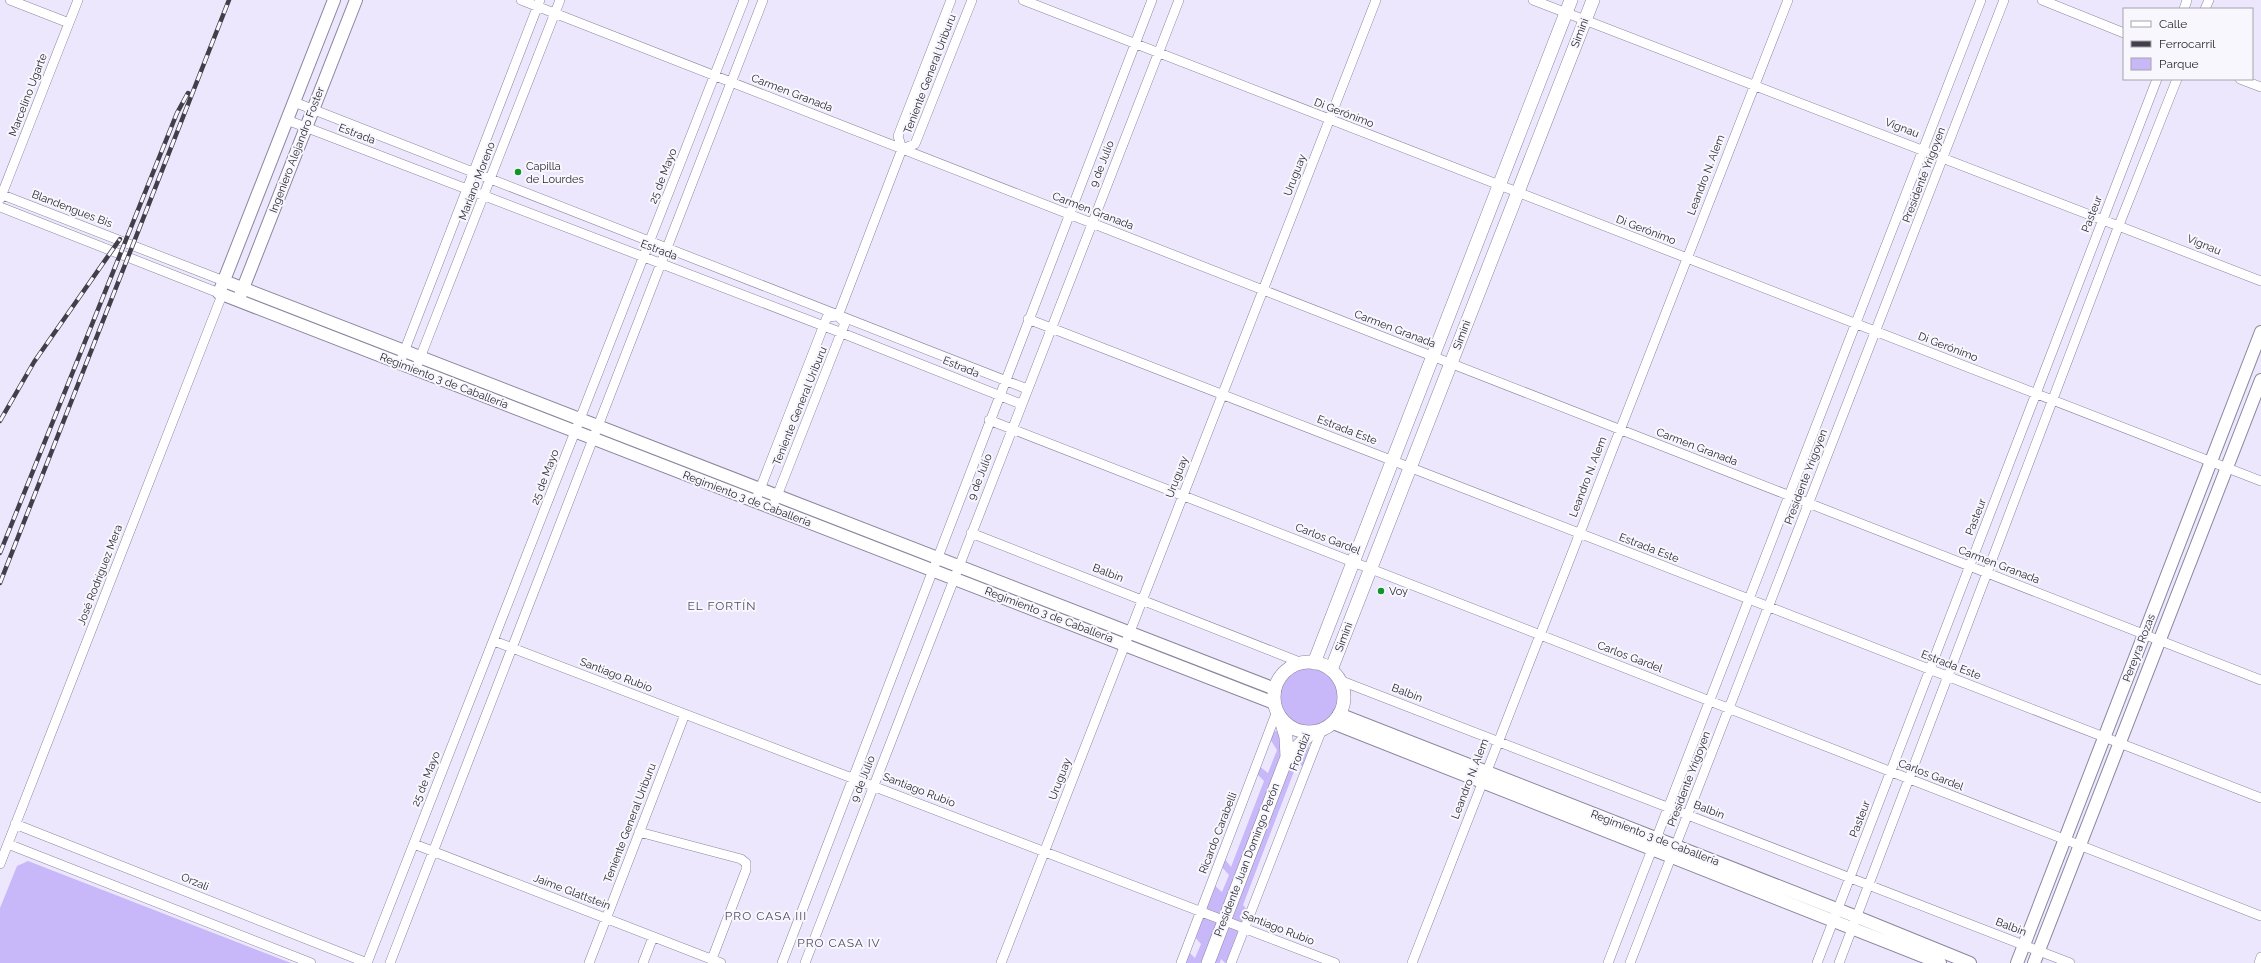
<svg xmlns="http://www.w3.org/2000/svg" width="2261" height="963" viewBox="0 0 2261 963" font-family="Raleway,sans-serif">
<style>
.green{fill:#c8b8f9}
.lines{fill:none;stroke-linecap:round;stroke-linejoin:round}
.minor-casing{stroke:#8b869e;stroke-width:10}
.tertiary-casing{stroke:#8b869e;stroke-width:14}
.secondary-casing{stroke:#8b869e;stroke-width:14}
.minor{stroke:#fff;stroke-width:9}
.tertiary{stroke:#fff;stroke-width:12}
.secondary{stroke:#fff;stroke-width:13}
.rail-casing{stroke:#423f4a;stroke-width:4.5}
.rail{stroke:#f8f7fd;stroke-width:3;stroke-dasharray:9;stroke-linecap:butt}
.poi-dot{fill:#0f962b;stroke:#f8f7fd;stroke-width:1.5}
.labels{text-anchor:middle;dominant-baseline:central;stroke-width:4;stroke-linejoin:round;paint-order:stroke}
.street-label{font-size:11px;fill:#2b2832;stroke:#f8f7fd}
.poi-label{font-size:11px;fill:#2b2832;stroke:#f8f7fd;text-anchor:start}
.neighbourhood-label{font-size:12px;letter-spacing:1px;fill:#524d64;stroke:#f8f7fd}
</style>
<rect width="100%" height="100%" fill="#ece7fd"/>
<path class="green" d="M1279 697a30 30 0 1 1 60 0a30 30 0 1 1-60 0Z
M1277 731 1279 733 1283 755 1202 963H1185L1188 951 1195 958 1201 944 1194 936 1214 885 1222 892 1229 875 1221 866 1224 858 1231 867 1264 781 1256 773 1259 766 1268 773 1277 750 1270 739 1272 732Z
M1308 745 1310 751 1304 769 1298 761 1243 905 1248 911 1228 963H1225L1221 959 1220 963H1212L1291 759Z
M28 861 291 963H0V908L17 866Z"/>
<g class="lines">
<g class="minor-casing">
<path id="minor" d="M10 0 69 23
M521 0 2261 680
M1023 0 2261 481
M1533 0 2261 281
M2042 0 2124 33
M2184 9 2187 0
M2205 9 2209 0
M2240 79 2261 87
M294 102 1027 389
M287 120 842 333 1021 404
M902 149 915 144 972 0
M0 194 224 281
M0 199 78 0
M0 207 219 293
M838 316 902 149 898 136 951 0
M1028 319 2261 798
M402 357 540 0
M418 363 560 0
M989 420 2261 916
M775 501 845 323 839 317
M755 502 827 317 838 316
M971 533 1302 663
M494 641 1335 963
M1339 680 2070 963
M15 824 367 963
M639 832 741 859 746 863V870L712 959
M8 844 311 963
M414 844 721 963
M0 864 222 295
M367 963 744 0
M390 963 763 0
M589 963 685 714
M643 963 653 937
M782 963 1152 0
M805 963 1179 0
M1001 963 1376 0
M1181 963 1277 711
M1231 963 1322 729
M1412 963 1788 0
M1608 963 1981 0
M1630 963 2004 0
M1817 963 2157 79
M1839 963 2119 225 2177 79
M2259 963 2261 957"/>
</g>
<g class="tertiary-casing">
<path id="tertiary" d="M334 0 219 293 1274 703
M224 281 1275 689
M240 296 356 0
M1339 714 1857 917 1970 963
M1333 723 1940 963
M2017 963 2261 332
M2034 963 2261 380"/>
</g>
<g class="secondary-casing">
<path id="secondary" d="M1274 697a35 35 0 1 1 70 0a35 35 0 1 1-70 0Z
M1314 663 1571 0
M1331 670 1593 0
M1280 717 1286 737 1287 757
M1208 963 1287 757 1312 732"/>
</g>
<use href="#minor" class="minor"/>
<use href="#tertiary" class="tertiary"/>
<use href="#secondary" class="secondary"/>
<g class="rail-casing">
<path id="rail" d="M0 421 34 362 120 239
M0 553 177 113 188 93
M0 583 229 0"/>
</g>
<use href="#rail" class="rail"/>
</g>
<g class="poi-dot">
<circle cx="518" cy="172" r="4"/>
<circle cx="1381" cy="591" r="4"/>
</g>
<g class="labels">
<g class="street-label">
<text transform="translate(1580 33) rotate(-69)">Simini</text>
<text transform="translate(930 74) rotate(-69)">Teniente General Uriburu</text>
<text transform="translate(792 93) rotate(21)">Carmen Granada</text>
<text transform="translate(28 95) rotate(-69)">Marcelino Ugarte</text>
<text transform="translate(1344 113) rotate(21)">Di Gerónimo</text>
<text transform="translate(1902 128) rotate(21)">Vignau</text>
<text transform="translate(357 134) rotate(21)">Estrada</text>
<text transform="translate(297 150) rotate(-69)">Ingeniero Alejandro Foster</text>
<text transform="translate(1102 164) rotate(-69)">9 de Julio</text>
<text transform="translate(1295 175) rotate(-69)">Uruguay</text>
<text transform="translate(1706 175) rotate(-69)">Leandro N. Alem</text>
<text transform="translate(1924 175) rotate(-69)">Presidente Yrigoyen</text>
<text transform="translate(663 176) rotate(-69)">25 de Mayo</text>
<text transform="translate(477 181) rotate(-69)">Mariano Moreno</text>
<text transform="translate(72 209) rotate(21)">Blandengues Bis</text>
<text transform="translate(1093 211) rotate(21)">Carmen Granada</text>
<text transform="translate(2092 214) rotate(-69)">Pasteur</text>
<text transform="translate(1646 230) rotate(21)">Di Gerónimo</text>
<text transform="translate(2204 245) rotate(22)">Vignau</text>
<text transform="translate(659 250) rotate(21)">Estrada</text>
<text transform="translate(1395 329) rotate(21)">Carmen Granada</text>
<text transform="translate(1462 335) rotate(-69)">Simini</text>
<text transform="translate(1948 347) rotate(21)">Di Gerónimo</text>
<text transform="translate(961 367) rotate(22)">Estrada</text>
<text transform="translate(444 381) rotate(21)">Regimiento 3 de Caballería</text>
<text transform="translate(800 406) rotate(-68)">Teniente General Uriburu</text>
<text transform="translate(1347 430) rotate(21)">Estrada Este</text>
<text transform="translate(1697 447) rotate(21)">Carmen Granada</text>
<text transform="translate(545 477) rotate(-69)">25 de Mayo</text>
<text transform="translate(980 477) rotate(-69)">9 de Julio</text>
<text transform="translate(1177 477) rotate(-69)">Uruguay</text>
<text transform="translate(1588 477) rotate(-69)">Leandro N. Alem</text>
<text transform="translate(1806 477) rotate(-69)">Presidente Yrigoyen</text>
<text transform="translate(747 499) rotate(21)">Regimiento 3 de Caballería</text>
<text transform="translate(1976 517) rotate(-69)">Pasteur</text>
<text transform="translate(1328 539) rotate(21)">Carlos Gardel</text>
<text transform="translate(1649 548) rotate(21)">Estrada Este</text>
<text transform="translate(1999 565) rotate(21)">Carmen Granada</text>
<text transform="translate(1108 573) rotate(21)">Balbin</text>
<text transform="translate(100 575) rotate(-69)">José Rodríguez Mera</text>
<text transform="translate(1049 615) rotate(21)">Regimiento 3 de Caballería</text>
<text transform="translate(1344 637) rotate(-69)">Simini</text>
<text transform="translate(2139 648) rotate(-69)">Pereyra Rozas</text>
<text transform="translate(1630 657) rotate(21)">Carlos Gardel</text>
<text transform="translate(1951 665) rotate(21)">Estrada Este</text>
<text transform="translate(616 675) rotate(21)">Santiago Rubio</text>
<text transform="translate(1407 693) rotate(21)">Balbin</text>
<text transform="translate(1300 752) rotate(-69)">Frondizi</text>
<text transform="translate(1931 775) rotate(21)">Carlos Gardel</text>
<text transform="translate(426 779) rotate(-68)">25 de Mayo</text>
<text transform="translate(863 779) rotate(-69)">9 de Julio</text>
<text transform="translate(1060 779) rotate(-69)">Uruguay</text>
<text transform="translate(1470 779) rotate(-69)">Leandro N. Alem</text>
<text transform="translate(1689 779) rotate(-69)">Presidente Yrigoyen</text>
<text transform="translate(919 790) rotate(21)">Santiago Rubio</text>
<text transform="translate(1709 810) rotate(21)">Balbin</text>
<text transform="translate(1860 819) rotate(-69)">Pasteur</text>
<text transform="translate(630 823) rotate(-69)">Teniente General Uriburu</text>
<text transform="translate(1218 833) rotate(-69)">Ricardo Carabelli</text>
<text transform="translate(1655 838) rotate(21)">Regimiento 3 de Caballería</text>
<text transform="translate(1247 860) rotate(-69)">Presidente Juan Domingo Perón</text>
<text transform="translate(195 882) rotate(22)">Orzali</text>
<text transform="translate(572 892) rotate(21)">Jaime Glattstein</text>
<text transform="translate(2011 927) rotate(21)">Balbin</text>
<text transform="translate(1278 928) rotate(21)">Santiago Rubio</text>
</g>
<g class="poi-label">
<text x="526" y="166">Capilla<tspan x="526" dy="13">de Lourdes</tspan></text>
<text x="1389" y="591">Voy</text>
</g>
<g class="neighbourhood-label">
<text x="722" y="606">EL FORTÍN</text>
<text x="766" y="916">PRO CASA III</text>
<text x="839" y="943">PRO CASA IV</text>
</g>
</g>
<rect x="2123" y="8" width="130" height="72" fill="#f8f7fd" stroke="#a6a4ac"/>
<rect x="2131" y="21" width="20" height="6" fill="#ffffff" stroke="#a6a4ac"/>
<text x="2159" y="28" font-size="12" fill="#2b2832">Calle</text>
<rect x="2131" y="41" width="20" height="6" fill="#423f4a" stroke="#a6a4ac"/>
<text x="2159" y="48" font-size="12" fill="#2b2832">Ferrocarril</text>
<rect x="2131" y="58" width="20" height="12" fill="#c8b8f9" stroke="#a6a4ac"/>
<text x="2159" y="68" font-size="12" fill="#2b2832">Parque</text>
</svg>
